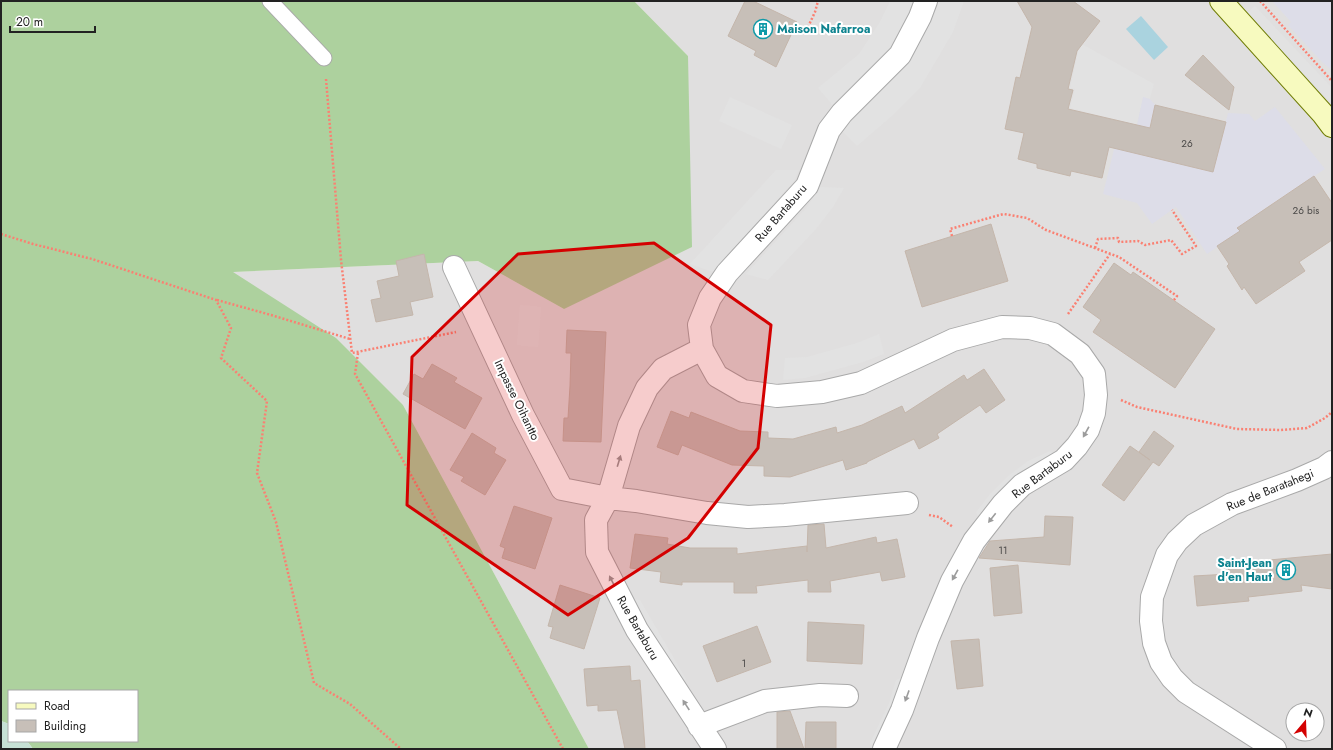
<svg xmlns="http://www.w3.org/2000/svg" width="1333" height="750" viewBox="0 0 1333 750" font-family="Jost,sans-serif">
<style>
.residential{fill:#e0dfdf;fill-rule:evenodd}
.forest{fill:#add19e}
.wetland{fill:#c6e0d4}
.parking{fill:#e2e2e2}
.plaza{fill:#dddde8}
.water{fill:#aad3df}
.building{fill:#c7bfb8;stroke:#c4b6ab}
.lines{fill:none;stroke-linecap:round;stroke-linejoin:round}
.lane-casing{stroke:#a9a9a9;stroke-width:17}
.street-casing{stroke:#a9a9a9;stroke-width:24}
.secondary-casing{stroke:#707d05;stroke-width:24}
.path{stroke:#fa8072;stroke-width:2.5;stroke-dasharray:2 2;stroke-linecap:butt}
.lane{stroke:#fff;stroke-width:15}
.street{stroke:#fff;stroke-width:22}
.secondary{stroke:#f7fabf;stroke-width:22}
.oneway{fill:#9c9c9c}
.marked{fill:#d40000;fill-opacity:0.2;stroke:#d40000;stroke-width:3;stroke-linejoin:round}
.labels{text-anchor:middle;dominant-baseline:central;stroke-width:4;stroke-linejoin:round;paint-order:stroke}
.number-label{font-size:10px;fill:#4b4948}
.culture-label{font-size:12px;font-weight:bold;fill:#0d838f;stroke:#fff;text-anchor:start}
.street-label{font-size:12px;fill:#222;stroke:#fff}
</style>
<rect width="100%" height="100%" fill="#f2efe9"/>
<path class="residential" d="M634 1H1332V749H589L403 405 232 272 478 261 564 309 688 56ZM1293 710H1317V734H1293Z"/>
<path class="forest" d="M1 1H634L688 56 692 247 564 309 478 261 233 272 336 338 403 405 589 749H33L27 741H137V691H9V724L1 721Z"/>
<path class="wetland" d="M1 721 9 724V741H27L33 749H1Z"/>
<path class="parking" d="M890 1H964L953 32 920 88 893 115 857 146 843 132 831 103 818 88 859 54 880 22Z
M1255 6 1332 88V104L1247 13Z
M1080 43 1154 84 1150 99 1143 98 1137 125 1070 108 1075 89 1070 88Z
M730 97 792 125 781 149 719 121Z
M776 170H799L794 181 713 272 690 264Z
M820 187 844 188 833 207 816 229 768 280 746 274 807 207Z
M520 305 541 307 538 347 517 345Z
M879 334 884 354 863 362 805 378 783 380 785 358 807 357 857 343Z
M1050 451 1058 455 980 523 976 512 991 493 1008 476 1028 461Z
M629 598 640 600 686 679 682 688Z
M907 675 876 749H873L870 743 889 703 896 680Z"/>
<path class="plaza" d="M1272 1H1332V70L1323 63 1288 25 1291 22Z
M1143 97 1150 99 1155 105 1143 155 1213 172 1228 113 1249 114 1255 121 1275 107 1325 169 1264 209 1266 213 1238 228 1240 231 1207 254 1176 207 1152 224 1137 203 1103 194 1121 121 1137 125Z"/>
<path class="water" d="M1141 16 1168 47 1154 60 1126 29Z"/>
<path class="building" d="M745 1H753L797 22 776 67 754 55 756 51 728 36Z
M1017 1H1073L1100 21 1077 51 1068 89 1073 90 1068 109 1150 128 1155 105 1226 122 1213 172 1109 147 1102 178 1071 171 1070 176 1037 168V164L1018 159 1024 133 1005 129 1016 77 1020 78 1032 27Z
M1203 55 1234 87 1229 110 1185 75Z
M1314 176 1332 203V240L1299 262 1305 271 1256 304 1244 287 1242 290 1227 266 1229 264 1217 246 1240 231 1237 228Z
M991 224 1008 281 922 307 905 251Z
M424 254 433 297 410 302 413 315 376 322 371 300 381 298 377 281 399 276 396 261Z
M1114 263 1131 275 1133 272 1215 329 1175 388 1093 332 1101 320 1083 307Z
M567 330 606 332 601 442 563 441 564 418H568L570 386 571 353H566Z
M432 364 457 378 454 382 482 398 465 429 403 394 414 374 423 379Z
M984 369 1005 400 986 413 980 405 937 434 939 438 919 449 914 439 867 462V463L846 470 843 460 790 477 764 476V466L732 465 682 445 678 455 657 447 671 411 689 418 691 412 740 431 768 432V438L793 439 836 427 837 433 862 425 902 406 905 413 964 375 967 380Z
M1154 431 1174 446 1159 466 1153 462 1124 501 1102 485 1130 446 1150 460 1139 452Z
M472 433 496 448 494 453 506 460 485 495 461 481 464 477 450 470Z
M514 506 552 518 535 569 502 558 505 548 500 546Z
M1045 516 1073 517 1070 565 979 558 990 541 1044 537Z
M824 524 826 548 876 537 877 543 897 539 905 577 882 581 880 572 830 581 831 592H808V580L756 586 757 593H734V582H682V585L660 582 661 572 630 568 635 534 668 538 667 544 690 548H737V554L807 546V552L808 525Z
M1332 554V589L1301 585 1302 591 1248 597 1249 601 1197 606 1194 576 1229 574 1228 564Z
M1018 565 1022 613 994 616 990 568Z
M560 585 600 598 584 649 550 638 553 627 548 626Z
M808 622 864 625 862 664 807 661Z
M757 626 771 662 717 682 703 646Z
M979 639 983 686 957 689 951 641Z
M630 666 631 681 640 680 645 749H625L617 710 598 711V705L587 706 584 669Z
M790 711 804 749H777V712Z
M806 722H836V749H805Z"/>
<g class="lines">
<g class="lane-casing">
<path id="lane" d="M270 1 324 58"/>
</g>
<g class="street-casing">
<path id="street" d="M454 267 523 415 562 489 608 498 636 501 707 513 748 517 785 515 907 503
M702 349 663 369 647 388 629 426 608 498 596 520 597 552 637 630 715 749
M699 726 765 701 820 695 847 696
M884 749 902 710 928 638 952 581 974 541 1003 504 1022 485 1064 460 1077 446 1088 430 1094 413 1096 395 1094 374 1080 354 1053 334 1030 328 1002 327 953 340 861 383 822 392 777 396 743 391 717 376 702 349 699 325 710 298 727 273 807 186 829 130 842 113 900 55 920 17 926 1
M1275 749 1186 692 1172 678 1161 662 1154 643 1151 621 1152 597 1167 555 1177 541 1194 525 1232 504 1297 480 1324 468 1332 462"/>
</g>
<g class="secondary-casing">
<path id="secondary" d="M1221 1 1323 114 1332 126"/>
</g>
<path class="path" d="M1260 1 1332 81
M808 27 815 12 818 1
M326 79 341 260 352 353 456 332
M1 234 33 244 92 259 216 300 231 328 221 358 267 401 257 473 276 522 314 683 350 704 401 749
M952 236 950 229 996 216 1004 214 1027 218 1046 230 1119 257 1177 296 1174 300
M1095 248 1098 239 1118 238 1119 242 1138 241 1145 245 1171 240 1182 254 1196 246 1172 210
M217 300 271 315 350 339
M1068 314 1110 254
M358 353 355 374 563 749
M1121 400 1137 407 1237 429 1281 430 1307 428 1325 418 1332 412
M929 515 939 517 953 527"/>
<use href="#lane" class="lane"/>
<use href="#street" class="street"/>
<use href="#secondary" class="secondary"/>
</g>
<defs><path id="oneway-solid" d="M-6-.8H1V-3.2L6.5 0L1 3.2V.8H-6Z"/></defs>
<g class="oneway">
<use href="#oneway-solid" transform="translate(1086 432) rotate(119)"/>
<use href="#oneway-solid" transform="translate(619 461) rotate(-73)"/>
<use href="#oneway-solid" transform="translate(992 518) rotate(128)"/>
<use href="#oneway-solid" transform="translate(955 575) rotate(119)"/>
<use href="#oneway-solid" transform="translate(612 581) rotate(-117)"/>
<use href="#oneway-solid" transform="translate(907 696) rotate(110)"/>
<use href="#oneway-solid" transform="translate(686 705) rotate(-123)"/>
</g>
<path class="marked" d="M654 243 771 325 758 448 688 538 568 615 407 505 412 357 518 254Z"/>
<defs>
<g id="building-ring" transform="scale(1)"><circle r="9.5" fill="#fff" stroke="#0f9aa8" stroke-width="1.5"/><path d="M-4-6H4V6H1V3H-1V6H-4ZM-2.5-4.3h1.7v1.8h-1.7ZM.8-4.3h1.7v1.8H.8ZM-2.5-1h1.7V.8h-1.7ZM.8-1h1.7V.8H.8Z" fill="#0f9aa8"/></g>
</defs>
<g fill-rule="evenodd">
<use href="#building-ring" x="763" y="29"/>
<use href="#building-ring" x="1286" y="570"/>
</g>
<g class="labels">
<g class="number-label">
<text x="1187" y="143">26</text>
<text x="1306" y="210">26 bis</text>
<text x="1003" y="550">11</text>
<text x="744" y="663">1</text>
</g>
<g class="culture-label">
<text x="777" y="29">Maison Nafarroa</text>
<text x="1272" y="563" text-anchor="end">Saint-Jean<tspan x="1272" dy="14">d'en Haut</tspan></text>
</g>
<g class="street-label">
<text transform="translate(781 213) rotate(-49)">Rue Bartaburu</text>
<text transform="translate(517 400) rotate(64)">Impasse Oihantto</text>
<text transform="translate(1042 474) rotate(-37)">Rue Bartaburu</text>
<text transform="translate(1270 490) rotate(-22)">Rue de Baratahegi</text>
<text transform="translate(638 628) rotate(60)">Rue Bartaburu</text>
</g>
</g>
<rect width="1333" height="750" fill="none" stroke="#222222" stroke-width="4"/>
<rect x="8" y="690" width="130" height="52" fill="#ffffff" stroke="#a7a7a7"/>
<rect x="16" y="703" width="20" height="6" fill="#f7fabf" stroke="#a7a7a7"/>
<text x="44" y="710" font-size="12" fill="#222222">Road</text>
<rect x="16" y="720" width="20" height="12" fill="#c7bfb8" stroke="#a7a7a7"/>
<text x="44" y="730" font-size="12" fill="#222222">Building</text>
<g transform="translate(1305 722) rotate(19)"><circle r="19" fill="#ffffff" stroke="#a7a7a7"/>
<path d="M0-3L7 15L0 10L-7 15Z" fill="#d40000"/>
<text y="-6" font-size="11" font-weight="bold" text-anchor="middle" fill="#222222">N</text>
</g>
<path d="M10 26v6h85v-6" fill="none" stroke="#222222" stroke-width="2"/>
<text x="16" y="26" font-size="12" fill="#222222" stroke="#ffffff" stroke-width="3" paint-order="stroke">20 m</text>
</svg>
